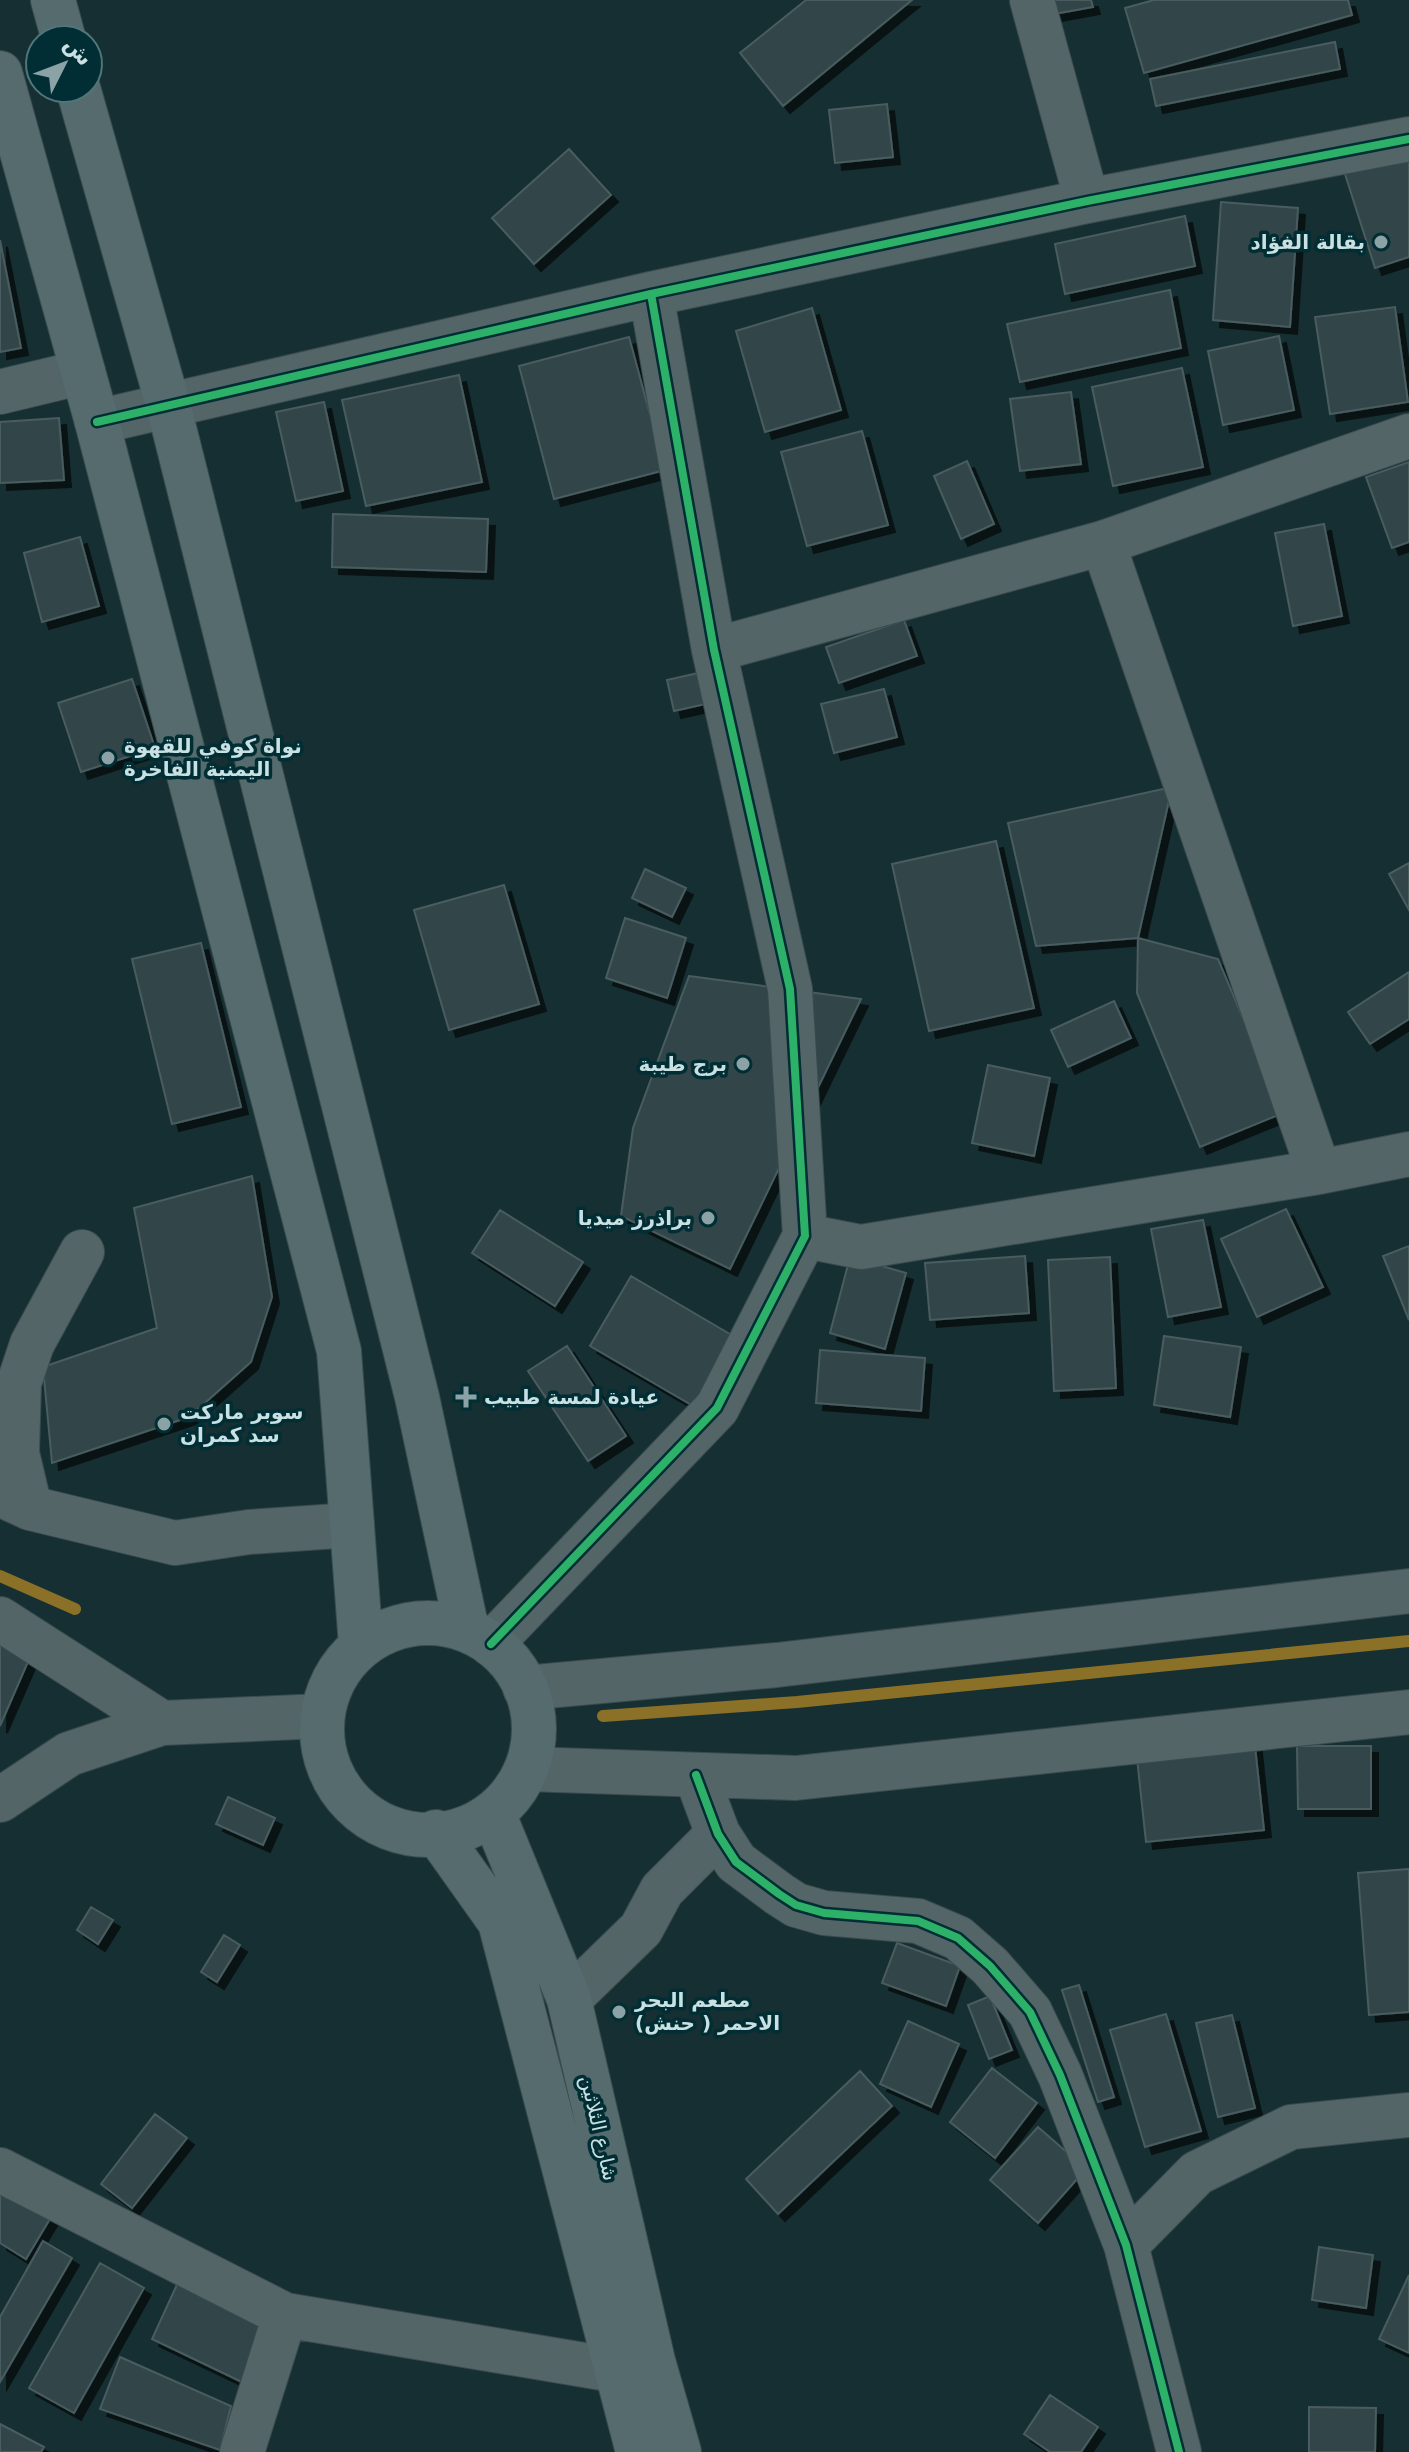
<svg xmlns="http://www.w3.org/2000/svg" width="1409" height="2452" viewBox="0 0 1409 2452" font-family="'DejaVu Sans','Noto Sans Arabic',sans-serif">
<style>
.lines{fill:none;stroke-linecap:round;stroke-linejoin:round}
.stream{stroke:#8b7027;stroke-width:12}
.building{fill:#324548;stroke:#495c5f;stroke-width:2;filter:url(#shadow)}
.minor-casing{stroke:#394b4e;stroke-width:46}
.major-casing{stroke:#394b4e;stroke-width:46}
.minor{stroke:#546567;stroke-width:44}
.major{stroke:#556b6e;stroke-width:44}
.cycleway-casing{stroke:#002e34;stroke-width:13}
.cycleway{stroke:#2db169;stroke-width:8}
.poi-dot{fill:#8ba3a6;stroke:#002e34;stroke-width:3}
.labels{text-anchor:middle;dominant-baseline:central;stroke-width:7;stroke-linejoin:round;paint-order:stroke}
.poi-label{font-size:20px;font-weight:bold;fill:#cae1e4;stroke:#002e34;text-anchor:start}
.street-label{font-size:20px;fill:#cae1e4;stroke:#002e34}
</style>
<defs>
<filter id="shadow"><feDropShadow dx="7" dy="7" stdDeviation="0" flood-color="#0009"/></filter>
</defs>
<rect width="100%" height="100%" fill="#162f32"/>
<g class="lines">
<path class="stream" d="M0 1576 75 1609
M603 1716 797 1702 1409 1641"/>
</g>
<path class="building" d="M806 0H912L783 106 740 53Z
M1051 0H1091L1093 7 1054 14Z
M1154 0H1348L1352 15 1144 73 1125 8Z
M1335 42 1340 69 1156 106 1150 79Z
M887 104 893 157 835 163 829 110Z
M569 149 611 195 534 264 492 218Z
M1409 151V257L1375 268 1344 171Z
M1221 202 1298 208 1290 327 1213 320Z
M1185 216 1195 266 1065 294 1055 244Z
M0 240 21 348 0 352Z
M1170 290 1181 348 1020 382 1007 324Z
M1395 307 1408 402 1330 414 1315 317Z
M812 308 841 410 765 432 736 331Z
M1279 336 1294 410 1223 425 1208 351Z
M629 337 665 470 554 499 519 366Z
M1182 368 1203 467 1113 486 1092 387Z
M459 375 482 482 366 506 342 400Z
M1071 392 1081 464 1020 471 1010 399Z
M324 402 343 491 296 501 276 412Z
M59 418 64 480 0 483V422Z
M862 431 888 525 807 546 781 452Z
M967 461 994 524 961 539 934 476Z
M1409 462V542L1392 548 1366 477Z
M333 514 488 519 486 572 332 567Z
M1324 524 1342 616 1293 626 1275 533Z
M80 537 99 606 42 622 24 553Z
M904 620 917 656 839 683 826 647Z
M716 669 723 700 674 711 667 680Z
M132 679 155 748 81 772 58 703Z
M884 689 897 737 834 753 821 704Z
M1172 787 1138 938 1036 946 1008 823Z
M996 841 1034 1008 929 1031 892 864Z
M1409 863V910L1389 874Z
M645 869 686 888 672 917 632 898Z
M504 885 539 1004 449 1030 414 910Z
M625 918 686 938 667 998 606 978Z
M1138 938 1218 959 1283 1113 1200 1147 1137 993Z
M201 943 241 1107 172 1124 132 959Z
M1409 972V1019L1370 1044 1348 1012Z
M689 976 861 999 730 1269 621 1216 633 1128Z
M1114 1001 1131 1038 1068 1067 1051 1030Z
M988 1065 1050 1078 1034 1156 972 1143Z
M252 1176 272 1297 251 1362 189 1417 52 1463 43 1367 157 1328 134 1208Z
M1286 1209 1323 1287 1257 1317 1221 1239Z
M500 1210 583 1262 555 1306 472 1253Z
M1203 1220 1221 1307 1168 1317 1151 1229Z
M1409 1246V1320L1383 1256Z
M1025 1256 1029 1313 930 1320 925 1263Z
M850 1257 906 1273 885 1349 830 1333Z
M1110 1257 1116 1388 1054 1391 1048 1260Z
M631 1276 740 1340 700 1410 590 1346Z
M1164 1336 1241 1347 1230 1417 1154 1405Z
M567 1346 626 1436 588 1461 528 1371Z
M820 1350 925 1358 921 1411 816 1403Z
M0 1644 30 1657 0 1726Z
M1254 1737 1264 1830 1146 1842 1136 1749Z
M1297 1746H1371V1809H1298Z
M228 1797 275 1818 263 1845 216 1824Z
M1409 1869V2012L1369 2015 1358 1873Z
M91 1907 113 1920 98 1944 77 1930Z
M224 1935 240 1945 217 1982 201 1972Z
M897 1943 960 1966 946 2006 882 1983Z
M1079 1985 1114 2097 1098 2102 1062 1990Z
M990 1996 1012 2050 989 2059 968 2005Z
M1166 2014 1201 2131 1145 2147 1110 2030Z
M1232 2015 1255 2108 1218 2117 1196 2023Z
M908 2021 959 2044 931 2107 880 2084Z
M992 2068 1037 2103 995 2158 950 2122Z
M860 2071 892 2106 778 2214 746 2179Z
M155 2114 187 2138 132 2208 101 2184Z
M1038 2127 1086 2169 1038 2223 990 2180Z
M0 2180 54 2212 26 2259 0 2243Z
M43 2241 72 2258 0 2382V2317Z
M1319 2247 1373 2255 1366 2308 1312 2300Z
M100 2263 144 2288 74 2413 29 2388Z
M1409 2275V2353L1379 2339Z
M180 2278 262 2319 244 2383 152 2339Z
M120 2357 231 2406 220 2450 100 2409Z
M1050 2395 1098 2427 1081 2452H1050L1024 2434Z
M1309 2407 1376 2408 1375 2452H1309Z
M0 2424 44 2447 41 2452H0Z"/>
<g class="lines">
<g class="minor-casing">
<path id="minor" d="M1032 0 1087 201
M0 392 83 372
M97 422 651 294 1087 201 1409 139
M1103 543 1319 1172
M714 650 1103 543 1409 436
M805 1236 861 1247 1319 1172 1409 1154
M0 1494 30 1508 175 1543 249 1532 352 1525
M30 1508 17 1453 19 1383 32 1344 82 1252
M0 1619 162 1723
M491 1644 717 1408 805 1236 790 989 714 650 651 294
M525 1688 777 1665 1409 1591
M527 1769 796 1778 1409 1712
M696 1775 718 1834 736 1862 779 1894 796 1905 824 1913 918 1921 958 1938 990 1966 1030 2012 1060 2075 1126 2245 1179 2452
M0 1800 69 1754 162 1723 322 1716
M569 1999 641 1929 662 1890 718 1834
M0 2170 285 2315
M1126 2245 1197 2173 1291 2127 1409 2115
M242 2452 285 2315 614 2370"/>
</g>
<g class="major-casing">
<path id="major" d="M53 0 64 40
M0 73 97 422 339 1351 361 1646
M78 88 169 408 417 1397 467 1630
M322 1729a106 106 0 1 1 212 0a106 106 0 1 1-212 0Z
M493 1813 569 1999 653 2361 679 2452
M436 1832 500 1922 638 2452"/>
</g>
<use href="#minor" class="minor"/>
<use href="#major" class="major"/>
<g class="cycleway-casing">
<path id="cycleway" d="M97 422 651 294 1087 201 1409 139
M491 1644 717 1408 805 1236 790 989 714 650 651 294
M696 1775 718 1834 736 1862 779 1894 796 1905 824 1913 918 1921 958 1938 990 1966 1030 2012 1060 2075 1126 2245 1179 2452"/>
</g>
<use href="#cycleway" class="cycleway"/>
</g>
<g class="poi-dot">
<circle cx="1381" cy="242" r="8"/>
<circle cx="108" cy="758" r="8"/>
<circle cx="743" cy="1064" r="8"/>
<circle cx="708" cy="1218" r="8"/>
<path d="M462 1385h8v8h8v8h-8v8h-8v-8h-8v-8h8z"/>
<circle cx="164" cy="1424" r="8"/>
<circle cx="619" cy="2012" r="8"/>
</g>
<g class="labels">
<g class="poi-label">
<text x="1365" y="242" text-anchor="end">بقالة الفؤاد</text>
<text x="124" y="746">نواة كوفي للقهوة<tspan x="124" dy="23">اليمنية الفاخرة</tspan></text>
<text x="727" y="1064" text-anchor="end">برج طيبة</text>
<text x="692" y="1218" text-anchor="end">براذرز ميديا</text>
<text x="484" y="1397">عيادة لمسة طبيب</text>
<text x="180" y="1412">سوبر ماركت<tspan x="180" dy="23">سد كمران</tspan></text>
<text x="635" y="2000">مطعم البحر<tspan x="635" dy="23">الاحمر ( حنش)</tspan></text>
</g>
<g class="street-label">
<text transform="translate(599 2128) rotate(77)">شارع الثلاثين</text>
</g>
</g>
<g transform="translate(64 64) rotate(48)"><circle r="38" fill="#002e34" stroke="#51767a" stroke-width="2"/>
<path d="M0-6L14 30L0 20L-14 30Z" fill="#8ba3a6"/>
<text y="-12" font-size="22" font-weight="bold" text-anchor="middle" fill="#cae1e4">ش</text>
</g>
</svg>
